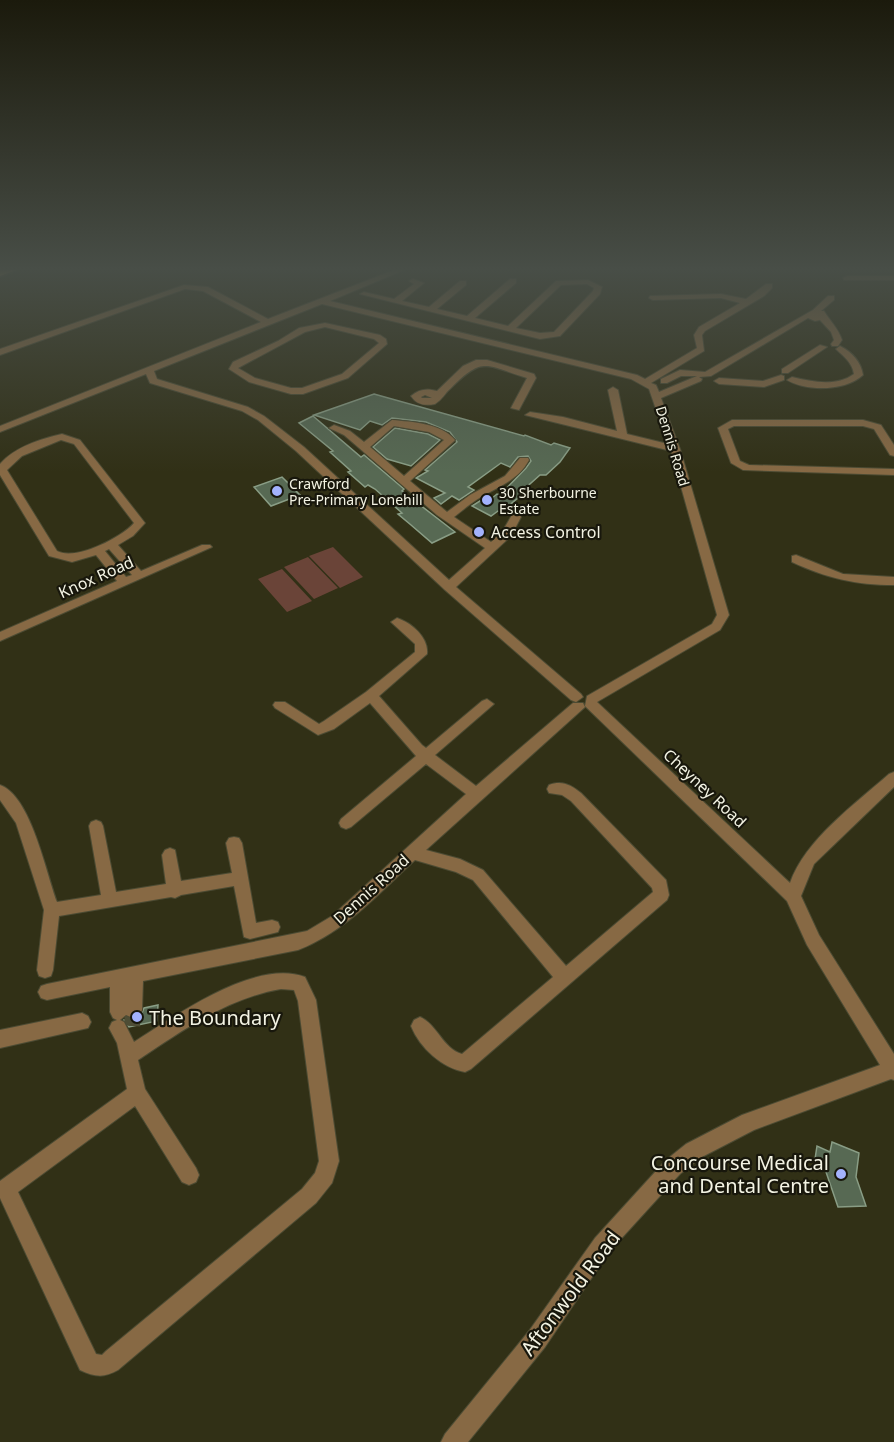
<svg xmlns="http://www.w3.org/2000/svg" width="894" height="1442" viewBox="0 0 894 1442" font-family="'Noto Sans',sans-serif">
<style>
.green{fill:#6a4438}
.building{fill:#576953;stroke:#899d85;stroke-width:1.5}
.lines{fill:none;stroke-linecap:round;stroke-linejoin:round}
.minor-tunnel{stroke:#4e4d35;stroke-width:16;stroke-dasharray:16 8;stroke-linecap:butt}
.minor-casing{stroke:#4c4b33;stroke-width:2}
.major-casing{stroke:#4c4b33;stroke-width:3}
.minor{fill:#876944;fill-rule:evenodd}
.major{fill:#dfa250;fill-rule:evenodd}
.poi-dot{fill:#a3b2fd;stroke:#18170c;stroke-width:2}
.labels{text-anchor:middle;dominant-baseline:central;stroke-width:4.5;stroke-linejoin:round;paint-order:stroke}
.far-street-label{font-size:14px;fill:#f3f3e3;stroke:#18170c}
.far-poi-label{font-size:14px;fill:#f3f3e3;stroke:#18170c;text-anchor:start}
.poi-label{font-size:16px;fill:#f3f3e3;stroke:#18170c;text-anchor:start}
.street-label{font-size:16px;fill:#f3f3e3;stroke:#18170c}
.near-poi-label{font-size:20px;fill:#f3f3e3;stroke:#18170c;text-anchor:start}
.near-street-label{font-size:20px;fill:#f3f3e3;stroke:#18170c}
</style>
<rect width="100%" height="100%" fill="#313016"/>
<path class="green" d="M333 547 363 577 340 588 309 556Z
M308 557 338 588 314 599 284 567Z
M282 569 312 601 287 612 258 579Z"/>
<path class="building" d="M374 394 524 436 525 435 551 445 554 443 570 448 560 462 546 475H540L521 492 524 493 501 512 498 511 491 516 472 506 486 497 491 499 497 494 500 495 526 468 531 461 528 456 518 457 510 467 501 463 468 487 474 490 459 500 452 496 441 504 434 498 445 493 416 478 428 471 425 470 457 442 450 432 426 422 392 418 382 425 370 421 360 430 314 415Z
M313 416 361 457 364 455 404 489 402 491 455 532 432 543 411 525 398 514 402 513 375 489 368 485 365 487 348 472 351 471 330 452 333 451 299 423Z
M395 428 428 434 440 440 411 466 387 459 373 447Z
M282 477 300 495 271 506 254 487Z
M158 1005 157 1021 129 1027 124 1020 140 1018 144 1008Z
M832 1142 859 1153 856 1177 866 1206 838 1207 826 1172 827 1165 815 1159 817 1146 830 1152Z"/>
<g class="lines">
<path class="minor-tunnel" d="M132 1026 133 1010"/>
<g class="minor-casing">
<path id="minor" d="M394 270H404L330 301 637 375 645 379 697 348 694 335 699 327 740 303 721 298 653 300 649 298 650 296 721 294 746 299 766 284H772V288L764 296 705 331 702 335 704 351 651 383 656 385 659 392 697 376H681L667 383H661V379L680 370 705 372 813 310 828 296H834V300L821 311H824C830 321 838 328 842 340L838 346H832L831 344 834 340 831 332 820 320 815 321 808 318 711 376 699 377 702 379 701 381 661 398 680 449 729 615 720 630 597 702 790 883C805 840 855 804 889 774L894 772V787L814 864 801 896 819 935 894 1054V1080L891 1079 754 1130 700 1158 680 1174 609 1252 545 1347 468 1442H441L445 1434 529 1331 595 1238 666 1160 686 1144 742 1115 880 1065 807 945 787 901 585 706 587 696 712 624 717 615 671 451 525 415 530 412 563 417 617 431 608 390 613 387 618 390 627 434 668 444 649 389 631 379 322 304 154 371 157 379 248 407 264 416 304 447 449 580 485 548 437 515 344 435 329 428 334 425 350 431 364 442 392 420C412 422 441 423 455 440L453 442 410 481 447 512 470 495 505 476 520 458H528L529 460C518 480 500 486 481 497 471 503 463 510 454 517L491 542 502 532 512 515H520L521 517 511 536 456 587 581 694 583 697 576 702 571 700 445 590 296 451 258 420 242 411 150 383 146 374 0 432V426L261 322 203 291 185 289 0 355V349L184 285 208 287 268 319ZM394 426 429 432 444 440 404 476 370 447Z
M847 276H894V280H844L843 278Z
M413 279 424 283 402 301 429 307 460 281H466V285L437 309 467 316 510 279H516V283L475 318 508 326 556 281 588 280 602 287 600 294 560 336 540 339 360 294 364 292 394 299 414 284 409 281ZM587 284 594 288 593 291 554 332 540 333 516 328 561 285Z
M325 323 380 335 386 339 387 344 348 378 303 394H291L249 382 229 369 233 362 278 341 299 328ZM325 327 374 339 379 343 342 374 302 388H291L255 378 238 368 305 332Z
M820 345 827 347 788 373H782V369Z
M840 346C852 352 861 362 863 375 846 391 807 392 787 380L792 377C813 382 836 387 854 374 852 362 844 357 836 349Z
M476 360H487L534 374 536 378 519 410 511 408 527 378C486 366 484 355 451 388 444 394 443 399 435 404 425 406 417 405 411 396 419 389 427 388 437 391L463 366ZM425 395 432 398H422L421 397Z
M781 375 784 376V380L764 387 719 384 714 381 719 378 763 381Z
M732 420H863L881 425 894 445V456L890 455 874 429 863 426H734L728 429 740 461 749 465 894 469V475L743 470 731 463 718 428Z
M62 434 80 440 145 523 133 536 118 545 141 571 202 545H210L212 547 0 641V632L117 581 96 555 72 562 49 556 0 475V464C15 447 40 439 62 434ZM61 440 74 444 134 523C121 538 75 561 57 551L7 470 22 456ZM109 549 132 575 126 577 105 551Z
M796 555 843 574 894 577V585C856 585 826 578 792 562V556Z
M397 618C412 623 429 638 427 654L379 696 422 745 426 748 482 701 487 699 494 704 435 755 476 786 573 703H583L585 707 426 850 460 859 483 870 566 966 653 892 652 888 571 801 562 795 549 793 547 789 549 785C562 780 571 785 581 793L666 880 669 895 667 900 471 1069 465 1072C442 1068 420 1048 411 1026L414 1020 420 1017C437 1024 443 1049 462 1054L553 977 473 880 456 872 415 860C379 893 345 932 298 950L143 981 142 1010 139 1016 133 1018 126 1015 120 1020 124 1022 134 1042C175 1016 255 958 305 977L316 1000 339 1161 332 1183 316 1203 118 1370C104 1378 95 1377 80 1370L0 1198V1181L127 1089 117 1043 109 1028 112 1022 117 1020 113 1018 110 1012V987L47 1000 41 998 38 992 41 986 47 984 307 931 332 916 466 794 426 764 351 827 346 829 341 827 339 823 341 819 416 756 370 703 334 729 318 735 275 708 273 705 275 702H285L319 724 324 721 366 692 415 652V644L391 622ZM281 989 294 990 298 1001 319 1161 315 1173 302 1189 106 1351 102 1355 96 1354 18 1192 135 1106 182 1182 189 1185 196 1182 199 1175 196 1168 145 1089 138 1060C183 1030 228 998 281 989Z
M0 785C31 796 46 873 57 902L101 895 89 826 91 822 96 820 101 822 103 826 116 892 166 884 162 855 165 850 170 848 175 850 181 881 232 873 226 843 229 838 234 837 239 838 242 843 256 923 272 920 278 922 280 927 278 932 250 939 244 937 234 886 181 895 175 898 171 897 59 916 53 970 51 976 45 978 39 976 37 970 44 910 16 823 0 800Z
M82 1013 88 1016 91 1022 88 1028 0 1048V1030Z"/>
</g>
<g class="major-casing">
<path id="major" d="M0 270H17L0 276Z"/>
</g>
<use href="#minor" class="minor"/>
<use href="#major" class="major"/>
</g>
<linearGradient id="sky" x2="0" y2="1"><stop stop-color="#1b1a0c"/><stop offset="0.57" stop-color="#484e47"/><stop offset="1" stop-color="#484e47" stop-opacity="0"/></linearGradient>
<rect width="894" height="472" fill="url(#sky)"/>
<g class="poi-dot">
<circle cx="277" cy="491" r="6"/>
<circle cx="487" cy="500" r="6"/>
<circle cx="479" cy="532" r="6"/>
<circle cx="137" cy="1017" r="6"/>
<circle cx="841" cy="1174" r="6"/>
</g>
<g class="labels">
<g class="far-street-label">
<text transform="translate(673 446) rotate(73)">Dennis Road</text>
</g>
<g class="far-poi-label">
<text x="289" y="483">Crawford<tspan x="289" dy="16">Pre-Primary Lonehill</tspan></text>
<text x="499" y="492">30 Sherbourne<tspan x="499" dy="16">Estate</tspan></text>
</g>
<g class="poi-label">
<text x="491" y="532">Access Control</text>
</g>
<g class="street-label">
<text transform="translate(96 577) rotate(-24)">Knox Road</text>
<text transform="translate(705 788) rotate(43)">Cheyney Road</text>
<text transform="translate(371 889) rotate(-42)">Dennis Road</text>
</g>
<g class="near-poi-label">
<text x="149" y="1017">The Boundary</text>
<text x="829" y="1162" text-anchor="end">Concourse Medical<tspan x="829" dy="23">and Dental Centre</tspan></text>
</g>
<g class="near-street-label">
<text transform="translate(570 1293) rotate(-53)">Aftonwold Road</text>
</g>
</g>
</svg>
